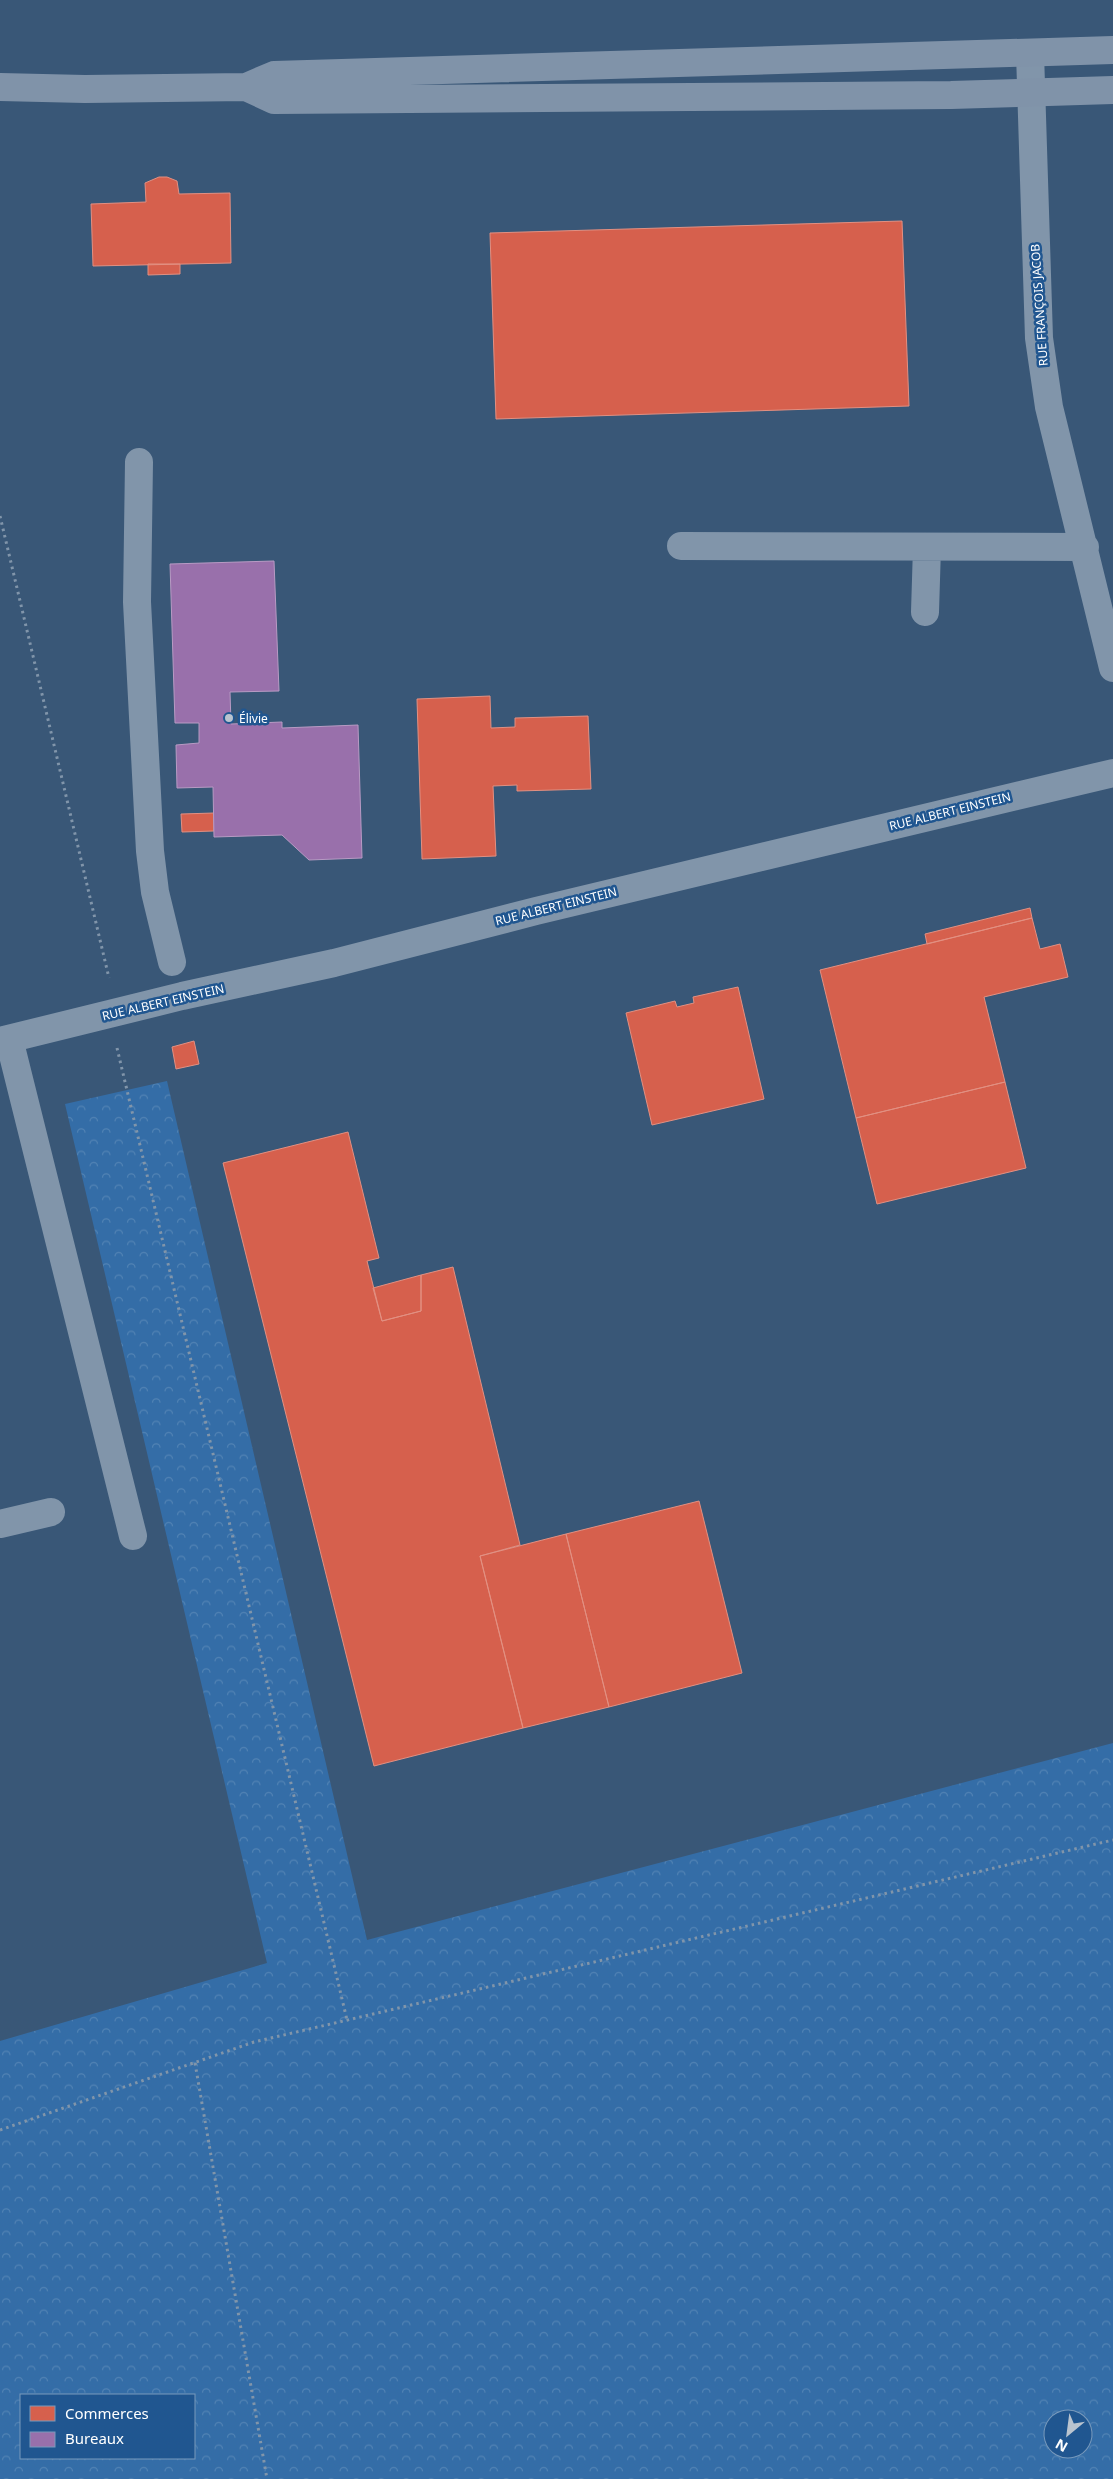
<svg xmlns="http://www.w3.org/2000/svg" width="1113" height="2479" viewBox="0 0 1113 2479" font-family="'Noto Sans',sans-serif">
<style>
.forest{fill:url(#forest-crowns);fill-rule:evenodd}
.shops{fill:#d6604d;stroke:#e29082}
.offices{fill:#9970ab;stroke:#b89bc4}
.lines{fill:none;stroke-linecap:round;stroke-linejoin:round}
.path{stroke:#8195aa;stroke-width:3;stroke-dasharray:2.5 4;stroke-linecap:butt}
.minor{stroke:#8195aa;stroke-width:28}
.major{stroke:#8093a9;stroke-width:28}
.poi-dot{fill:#bac4cf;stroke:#205690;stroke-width:2}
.labels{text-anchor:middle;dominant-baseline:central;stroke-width:5;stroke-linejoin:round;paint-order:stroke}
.street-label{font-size:12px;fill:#fff;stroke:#205690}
.poi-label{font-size:12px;fill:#fff;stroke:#205690;text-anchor:start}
</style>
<defs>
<pattern id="forest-crowns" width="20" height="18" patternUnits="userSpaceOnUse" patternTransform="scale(1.25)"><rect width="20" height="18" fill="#346da7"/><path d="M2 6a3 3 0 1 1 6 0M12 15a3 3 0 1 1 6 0" fill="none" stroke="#5283b4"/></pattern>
</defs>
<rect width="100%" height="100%" fill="#395777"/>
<path class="forest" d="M167 1081 367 1940 1113 1743V2479H0V2041L267 1963 65 1104ZM194 2395V2458H21V2395ZM1053 2419H1083V2449H1053Z"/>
<path class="shops" d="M159 177H167L177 181 179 194 230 193 231 263 93 266 91 204 146 202 145 183Z
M902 221 909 406 496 419 490 233Z
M148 264H180V274L148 275Z
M490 696 491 728 515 727V718L588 716 591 789 517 791V785L493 786 496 856 422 859 417 699Z
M214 813V831L182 832 181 814Z
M1030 908 1032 918 927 944 925 934Z
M1032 918 1040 949 1060 944 1068 977 984 997 1005 1082 856 1118 820 970Z
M738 987 764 1099 652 1125 626 1013 675 1001 677 1007 694 1003 693 997Z
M194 1041 199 1064 176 1069 172 1047Z
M1005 1082 1026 1168 877 1204 856 1118Z
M348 1132 379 1258 367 1261 382 1321 421 1311V1275L453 1267 520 1545 480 1556 523 1728 374 1766 223 1163Z
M421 1275V1311L382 1321 373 1288Z
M699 1501 742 1673 609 1707 566 1534Z
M566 1534 609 1707 523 1728 480 1556Z"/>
<path class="offices" d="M274 561 279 691 230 692 231 724 282 722V728L358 725 362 858 309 860 282 835 214 837 213 787 177 788 176 745 199 743V723H175L170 564Z"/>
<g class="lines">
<path class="path" d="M0 516 109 978
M117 1048 347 2020
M195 2063 267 2479
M0 2130 254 2042 1113 1840"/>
<path class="minor" d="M1030 53 1039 338 1049 407 1113 668
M139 462 137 602 150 851 155 892 172 962
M681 546 1085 547
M925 612 927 547
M9 1039 133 1536
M0 1041 182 996 334 963 536 911 1113 773
M0 1524 51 1512"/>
<path class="major" d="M0 87 85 89 246 87 274 75 1113 50
M246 87 274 100 951 95 1113 90"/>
</g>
<circle class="poi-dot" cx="229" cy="718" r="5"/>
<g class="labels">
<g class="street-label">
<text transform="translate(1039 305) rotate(-94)">RUE FRANÇOIS JACOB</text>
<text transform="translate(950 811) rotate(-14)">RUE ALBERT EINSTEIN</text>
<text transform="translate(556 906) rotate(-14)">RUE ALBERT EINSTEIN</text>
<text transform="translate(163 1002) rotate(-13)">RUE ALBERT EINSTEIN</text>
</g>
<g class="poi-label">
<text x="239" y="718">Élivie</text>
</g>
</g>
<rect x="20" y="2394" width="175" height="65" fill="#205690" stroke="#799abc"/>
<rect x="30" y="2406" width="25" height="15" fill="#d6604d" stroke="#799abc"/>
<text x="65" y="2419" font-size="15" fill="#ffffff">Commerces</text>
<rect x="30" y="2432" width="25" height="15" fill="#9970ab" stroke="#799abc"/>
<text x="65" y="2444" font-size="15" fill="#ffffff">Bureaux</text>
<g transform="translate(1068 2434) rotate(209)"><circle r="24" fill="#205690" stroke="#799abc"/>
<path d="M0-4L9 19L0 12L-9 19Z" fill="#bac4cf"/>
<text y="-8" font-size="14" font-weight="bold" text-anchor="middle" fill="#ffffff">N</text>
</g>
</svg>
